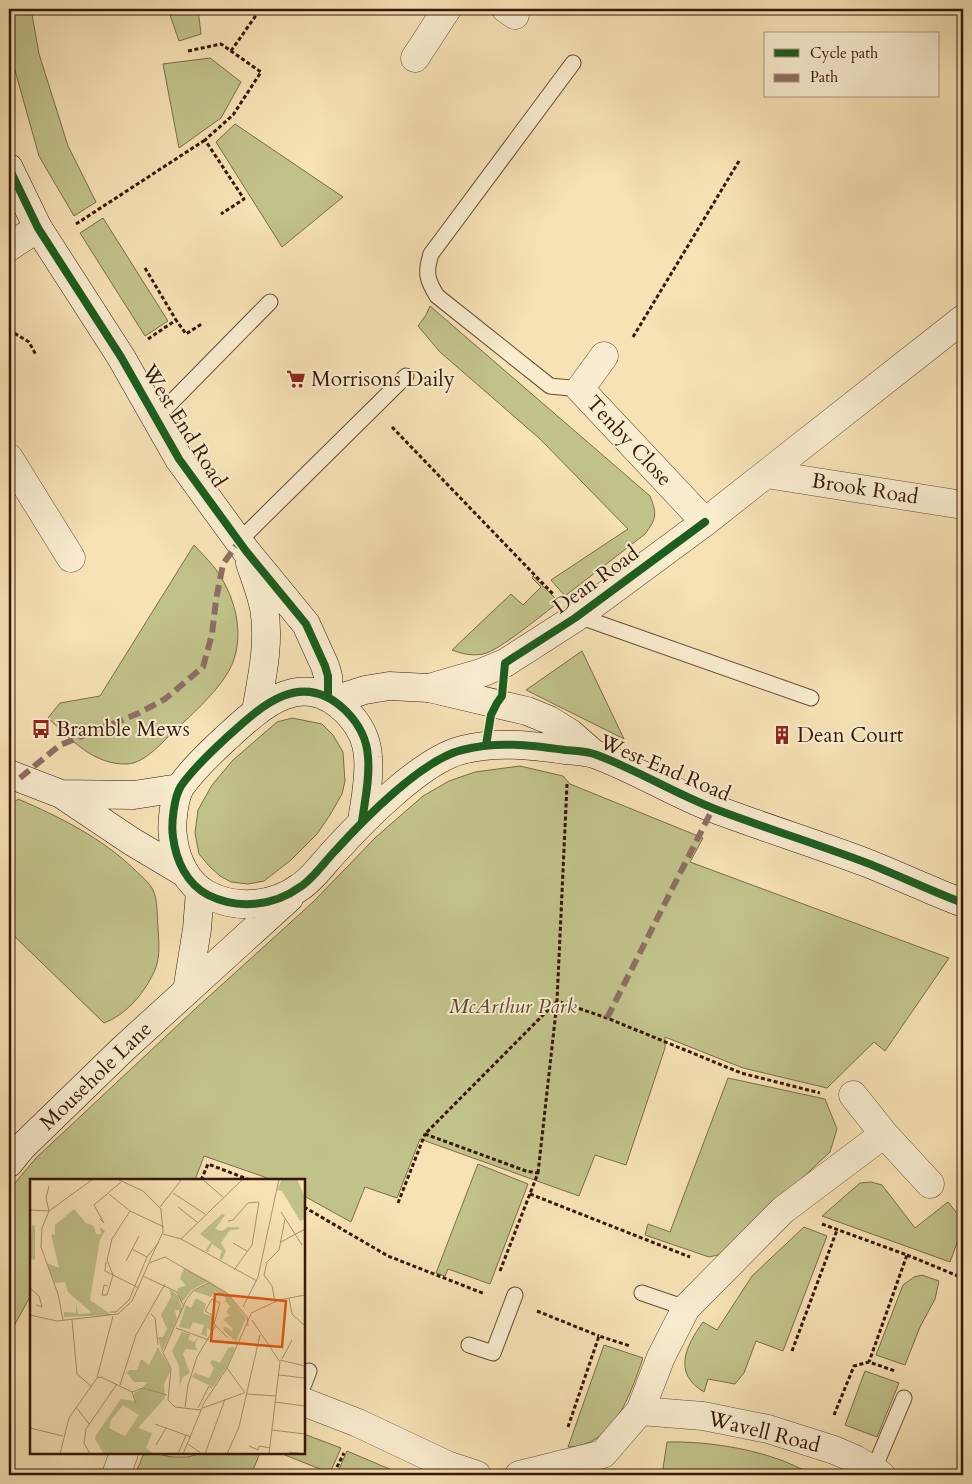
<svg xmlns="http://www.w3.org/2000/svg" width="972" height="1484" viewBox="0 0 972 1484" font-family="Cardo,serif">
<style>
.green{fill:#c1c28a;stroke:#7c6c49}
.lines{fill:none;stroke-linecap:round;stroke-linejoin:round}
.lane-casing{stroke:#674a33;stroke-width:17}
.street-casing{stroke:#674a33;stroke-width:29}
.secondary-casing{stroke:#371708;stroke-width:29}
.path{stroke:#371708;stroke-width:3;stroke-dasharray:4 2.5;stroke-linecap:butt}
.lane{stroke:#f9eccf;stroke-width:15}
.street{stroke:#f9eccf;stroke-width:28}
.secondary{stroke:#f9eccf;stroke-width:28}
.quiet{stroke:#8d6e63;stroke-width:6;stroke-dasharray:12 6;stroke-linecap:butt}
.cycleway-casing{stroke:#f9eccf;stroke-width:11}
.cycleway{stroke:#1b5e20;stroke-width:8}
.labels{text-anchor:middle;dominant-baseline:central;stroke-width:4;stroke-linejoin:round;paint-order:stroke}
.poi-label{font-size:21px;fill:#371708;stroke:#f9eccf;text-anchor:start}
.street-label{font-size:21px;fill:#371708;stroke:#f9eccf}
.park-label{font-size:21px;font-style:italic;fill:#604a2f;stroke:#f9eccf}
.inset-road{fill:none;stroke:#aa9170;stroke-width:1}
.view{fill:#df560c;fill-opacity:0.15;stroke:#df560c;stroke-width:2.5}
.inset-edge{fill:none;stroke:#371708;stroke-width:2.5}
</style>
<rect width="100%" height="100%" fill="#f6e2b5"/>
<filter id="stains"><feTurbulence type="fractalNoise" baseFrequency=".004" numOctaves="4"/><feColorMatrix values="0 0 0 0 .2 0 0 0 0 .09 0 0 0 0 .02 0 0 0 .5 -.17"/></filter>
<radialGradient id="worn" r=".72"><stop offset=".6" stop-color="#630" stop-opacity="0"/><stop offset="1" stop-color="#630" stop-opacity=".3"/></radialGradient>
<path class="green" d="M9 9H31L39 54 68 146 96 202 74 216 39 156 9 49Z
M168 9H198L201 34 179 41Z
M210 58 241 82 221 118 179 148 163 64Z
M235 124 343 197 282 247 216 142Z
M103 218 168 321 145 336 80 233Z
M430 306 650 496C657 514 657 518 645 534L565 596 551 580 628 529 540 439 440 352 418 326 426 315Z
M194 545C203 555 214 565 221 577 239 607 246 647 225 677 214 694 191 716 176 729 163 741 146 763 127 764 93 765 71 739 48 718L60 703 100 696Z
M533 576 559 602C543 614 499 651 483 654 472 656 462 654 452 650L511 594 523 605 541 587 532 578Z
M582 651 624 739 526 690Z
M292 718 322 724 333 735 343 752 345 781 342 794 330 815 317 834 291 860 264 881 248 884 231 882 220 876 210 867 199 854 195 833 198 810 212 785 233 760 277 722Z
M520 766 563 776 570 784 703 838 690 862 949 958 885 1051 874 1042 827 1088 743 1068 665 1037V1048L626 1165 595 1155 579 1196 420 1139 397 1198 365 1187 351 1222 304 1196V1180H273L204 1156 195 1180H31V1295L9 1335V1190L36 1158 194 1010 312 903 376 837 423 796 449 781 475 772Z
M18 799C60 817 102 838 135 870 141 876 149 882 153 890 158 901 157 916 158 928 159 945 161 960 152 976 142 996 125 1015 104 1023L9 931V807Z
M728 1078 825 1099 837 1129 830 1152 728 1248 718 1255 709 1257 645 1235 648 1224 670 1232Z
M478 1164 528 1184 490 1284 448 1269 445 1276 436 1273Z
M871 1182 882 1185 915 1228 948 1202 963 1221V1226L950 1262 822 1216 860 1183Z
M804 1227 827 1236 783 1351 756 1341 744 1373 735 1384 708 1379 704 1392C672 1373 686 1346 703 1322L717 1330 752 1276Z
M922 1275 939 1281 935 1299 920 1327 905 1365 876 1355 903 1285 914 1277Z
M604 1345 643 1358C630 1395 614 1446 568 1447Z
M865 1371 899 1383 877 1437 845 1425Z
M304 1434 341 1448 330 1473 280 1453H304Z
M667 1442C701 1441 743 1447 775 1458 788 1462 801 1469 814 1475H662Z
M347 1451 399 1473 400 1475H341L337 1474Z
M144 1453H153L172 1457H188L202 1453H260L251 1475H135Z"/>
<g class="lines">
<g class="lane-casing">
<path id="lane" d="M573 63 431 254C425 273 427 280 437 296L550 386 580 389
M155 419 270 302
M240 540 406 376
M578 616 811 698
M642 1293 686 1308
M469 1345 493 1353 515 1295
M304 1384 309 1371
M873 1471 904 1398"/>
</g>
<g class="street-casing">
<path id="street" d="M506 9 515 15
M415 58 447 9
M9 247 38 228
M604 356 580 389 705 522
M9 458 71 558
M766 474 963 505
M429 688 481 673 505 663 575 618 705 522 963 319
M853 1095 884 1134 930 1184
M304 1402 358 1423 447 1465 477 1475
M640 1411 703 1416 768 1429 834 1450 855 1459 881 1475
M116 1475 124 1453
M519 1475 603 1454 640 1411 661 1357 686 1308 783 1210 884 1134"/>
</g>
<g class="secondary-casing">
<path id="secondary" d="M9 168 38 228 121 357 179 459 246 551 306 624 325 666 328 676V697
M250 563C255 578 261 593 264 608 270 642 262 677 256 711
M334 700 365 690 389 686 429 688 527 711 549 720 570 733 594 754
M9 774 61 794 131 841 183 872
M61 794 134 795 179 788
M362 821C365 800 370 778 368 757 367 739 359 724 346 711 301 667 260 707 225 739 212 751 190 773 181 786 174 797 171 824 173 837 176 861 187 884 208 895 238 910 274 906 300 887 313 879 325 861 336 850 364 819 422 760 462 750 496 741 530 745 565 750 575 751 587 751 597 755 637 770 674 793 715 809 765 828 817 844 867 863 900 876 931 891 963 903
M187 991 197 929 200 891
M9 1163 22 1147 123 1049 289 898"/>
</g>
<path class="path" d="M188 51 221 44 261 72 233 115 205 140 244 199 221 214
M231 51 259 11
M76 224 205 140
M145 268 176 320
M9 330 29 342 36 355
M633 337 739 161
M148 339 176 320 186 334 203 323
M392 427 553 594
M567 784 557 1001 607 1018 741 1073 820 1093
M538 1173 557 1002
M201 1180 208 1164 250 1180
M530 1194 690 1257
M398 1203 425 1134
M304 1207 388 1256 485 1294
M822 1224 907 1255 869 1362
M907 1255 963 1278
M500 1271 538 1173 526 1171 425 1134 557 1001
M537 1311 599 1336
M792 1351 837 1230
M834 1415 854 1366 869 1362 895 1371
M568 1427 599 1336 630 1346
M334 1473 344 1453"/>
<use href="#lane" class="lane"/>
<use href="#street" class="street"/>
<use href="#secondary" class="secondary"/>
<path class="quiet" d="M20 778 60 745 139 713 165 699 203 667 212 634 216 600 223 564 240 540
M607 1018 713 808"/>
<g class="cycleway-casing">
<path id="cycleway" d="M9 168 38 228 121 357 179 459 246 551 306 624 325 666 328 676V697
M486 745 491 715 497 703 502 696 505 663 575 618 705 522
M362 821C365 800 370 778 368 757 367 739 359 724 346 711 301 667 260 707 225 739 212 751 190 773 181 786 174 797 171 824 173 837 176 861 187 884 208 895 238 910 274 906 300 887 313 879 325 861 336 850 364 819 422 760 462 750 496 741 530 745 565 750 575 751 587 751 597 755 637 770 674 793 715 809 765 828 817 844 867 863 900 876 931 891 963 903"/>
</g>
<use href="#cycleway" class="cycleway"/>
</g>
<defs>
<g id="supermarket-bare" transform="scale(1.5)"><path d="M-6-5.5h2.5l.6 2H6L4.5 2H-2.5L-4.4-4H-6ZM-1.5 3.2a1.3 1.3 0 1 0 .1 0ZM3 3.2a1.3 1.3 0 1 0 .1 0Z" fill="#8f2418" stroke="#f9eccf" stroke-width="2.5" paint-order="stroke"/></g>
<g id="bus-bare" transform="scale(1.5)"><path d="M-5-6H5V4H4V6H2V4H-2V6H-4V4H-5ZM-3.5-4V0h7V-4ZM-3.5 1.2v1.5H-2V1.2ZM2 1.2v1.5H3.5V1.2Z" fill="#8f2418" stroke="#f9eccf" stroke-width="2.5" paint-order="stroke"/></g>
<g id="building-bare" transform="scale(1.5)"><path d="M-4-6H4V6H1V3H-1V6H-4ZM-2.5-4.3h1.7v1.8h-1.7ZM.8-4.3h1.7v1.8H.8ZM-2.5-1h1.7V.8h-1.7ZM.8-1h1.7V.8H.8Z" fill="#8f2418" stroke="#f9eccf" stroke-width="2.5" paint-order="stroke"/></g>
</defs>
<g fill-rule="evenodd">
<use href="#supermarket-bare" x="296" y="379"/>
<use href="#bus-bare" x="41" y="729"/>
<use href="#building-bare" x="782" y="735"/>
</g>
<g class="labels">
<g class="poi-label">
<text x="311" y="379">Morrisons Daily</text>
<text x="56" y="729">Bramble Mews</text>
<text x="797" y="735">Dean Court</text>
</g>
<g class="street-label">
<text transform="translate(184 426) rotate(58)">West End Road</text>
<text transform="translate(629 441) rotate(47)">Tenby Close</text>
<text transform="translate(865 489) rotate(9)">Brook Road</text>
<text transform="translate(596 580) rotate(-36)">Dean Road</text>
<text transform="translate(665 768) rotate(23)">West End Road</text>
<text transform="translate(96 1076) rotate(-44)">Mousehole Lane</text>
<text transform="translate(764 1432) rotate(14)">Wavell Road</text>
</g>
<g class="park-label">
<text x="513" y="1006">McArthur Park</text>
</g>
</g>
<g transform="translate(30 1179)">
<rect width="275" height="275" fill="#f6e2b5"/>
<path d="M252 0H267L275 18V40L270 42 252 12 247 11ZM44 30 56 44 64 47 66 55H71L70 48 75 52 70 60 60 121 82 136 34 138V125V133L46 134V124L48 135 62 134 38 113 35 103 25 104 17 84 29 89 21 55 25 56V46ZM192 35 195 36 185 50 192 52 198 48H208L210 50 200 51 191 64 196 72 192 81 189 80 192 72 182 65 178 73 175 72 181 63 170 55ZM2 46 5 47V81L0 80ZM154 89 179 102 162 111 151 124 147 110 156 106 150 100ZM180 103 197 114 216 139 206 163 193 151 194 147 202 152 203 150 193 140 200 137 196 133 200 127 195 122 196 119 185 112 181 118 164 112ZM140 110 148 117 152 130 149 140V131H145L147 140 132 173 128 158H133L137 150 131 136 141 118ZM166 119 176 125 173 134 182 137 183 153 180 155 181 152 177 149V158L171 155 174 146 163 143 160 150 149 148 156 126 161 129ZM152 153 160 155 158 160 164 163 169 157 165 165 167 171 156 170 153 175 160 194 153 198 150 207 149 187 142 172ZM128 168 141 191 134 205 135 219 108 249 122 254 116 269 124 275H74L65 260 66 256 91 220 104 222V214L112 210 117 203H104L97 194 99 191H107L111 180 119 186ZM93 226 109 236 95 257 79 249 81 241ZM203 168 205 169 197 188 183 208 162 198 165 194 179 199 184 189 180 184 182 181 190 184 198 169Z" fill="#c1c28a" fill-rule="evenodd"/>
<path class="inset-road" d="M87 0 113 12 131 30 133 53 119 83M172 0 193 18M143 14 175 35M79 15 100 32 134 48M130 28 152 0M148 28 167 43M0 31 19 32 63 0M19 32 12 49 11 68 28 115 33 141M19 32 16 19 19 7M100 32 82 60 77 81 83 96 109 109M251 33 272 66M70 40 74 44 64 26 91 3M198 42 203 41 218 24 229 23M133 55 151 60 227 102M151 60 213 0M251 63 275 50M203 64 217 72M102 70 117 78M96 82 109 57M76 83 75 92 83 96M204 91 222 66 229 23M113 97 147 113 154 128M78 107 74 106 72 116H77L83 96M0 109 9 117 12 128 6 126M259 119 262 135 275 147M245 123 242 107 234 96 237 83 249 71 255 40M213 128 228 98 249 0M80 133H86L99 121 117 78 129 63M221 134 249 121 275 116M121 135 125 139 128 166M0 136 27 142 88 135 102 122 119 84 135 78 197 114 217 138 218 147M184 137 175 132 182 120 190 124 184 145 198 159M42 141 47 195 62 208M222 141 250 183 239 275M146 149 179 161M252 180 262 161M250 181 275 187M197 189 215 214M249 196 275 199M67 199 71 198 102 213 106 225M90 206 106 156 135 105M102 213 113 209 137 216M216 215 246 217M245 223 275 227M46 228 59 245M155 228 158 206 167 178 186 146M168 229 179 207 182 209M173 229 214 214M171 231 145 228 138 221 141 190 133 174 156 121 163 112 180 103M125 245 161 258M0 249 33 257M242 251 275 255M158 265 172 275M126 266 136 249M219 267 228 271 229 267 240 269M259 273 274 275M30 275 39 239 67 199 83 137M60 275 54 264 56 250 87 205M148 275 156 256M153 275 174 224 197 189 221 135M175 275 195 220M197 275 209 248 230 156"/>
<path class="view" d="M185 115 256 122 252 168 181 162Z"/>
<rect width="275" height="275" class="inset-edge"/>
</g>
<rect width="972" height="1484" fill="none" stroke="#f6e2b5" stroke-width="30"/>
<rect x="10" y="10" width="952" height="1464" fill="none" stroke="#371708" stroke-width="2.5"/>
<rect x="15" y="15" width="942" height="1454" fill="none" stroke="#371708"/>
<rect x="764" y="32" width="175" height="65" fill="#f9eccf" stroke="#ab977f"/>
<rect x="774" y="49" width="25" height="8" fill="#1b5e20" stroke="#ab977f"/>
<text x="810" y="58" font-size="15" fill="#371708">Cycle path</text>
<rect x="774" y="74" width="25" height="8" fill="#8d6e63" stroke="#ab977f"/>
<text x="810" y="82" font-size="15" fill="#371708">Path</text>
<rect width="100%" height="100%" filter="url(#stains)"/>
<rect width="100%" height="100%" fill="url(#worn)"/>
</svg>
